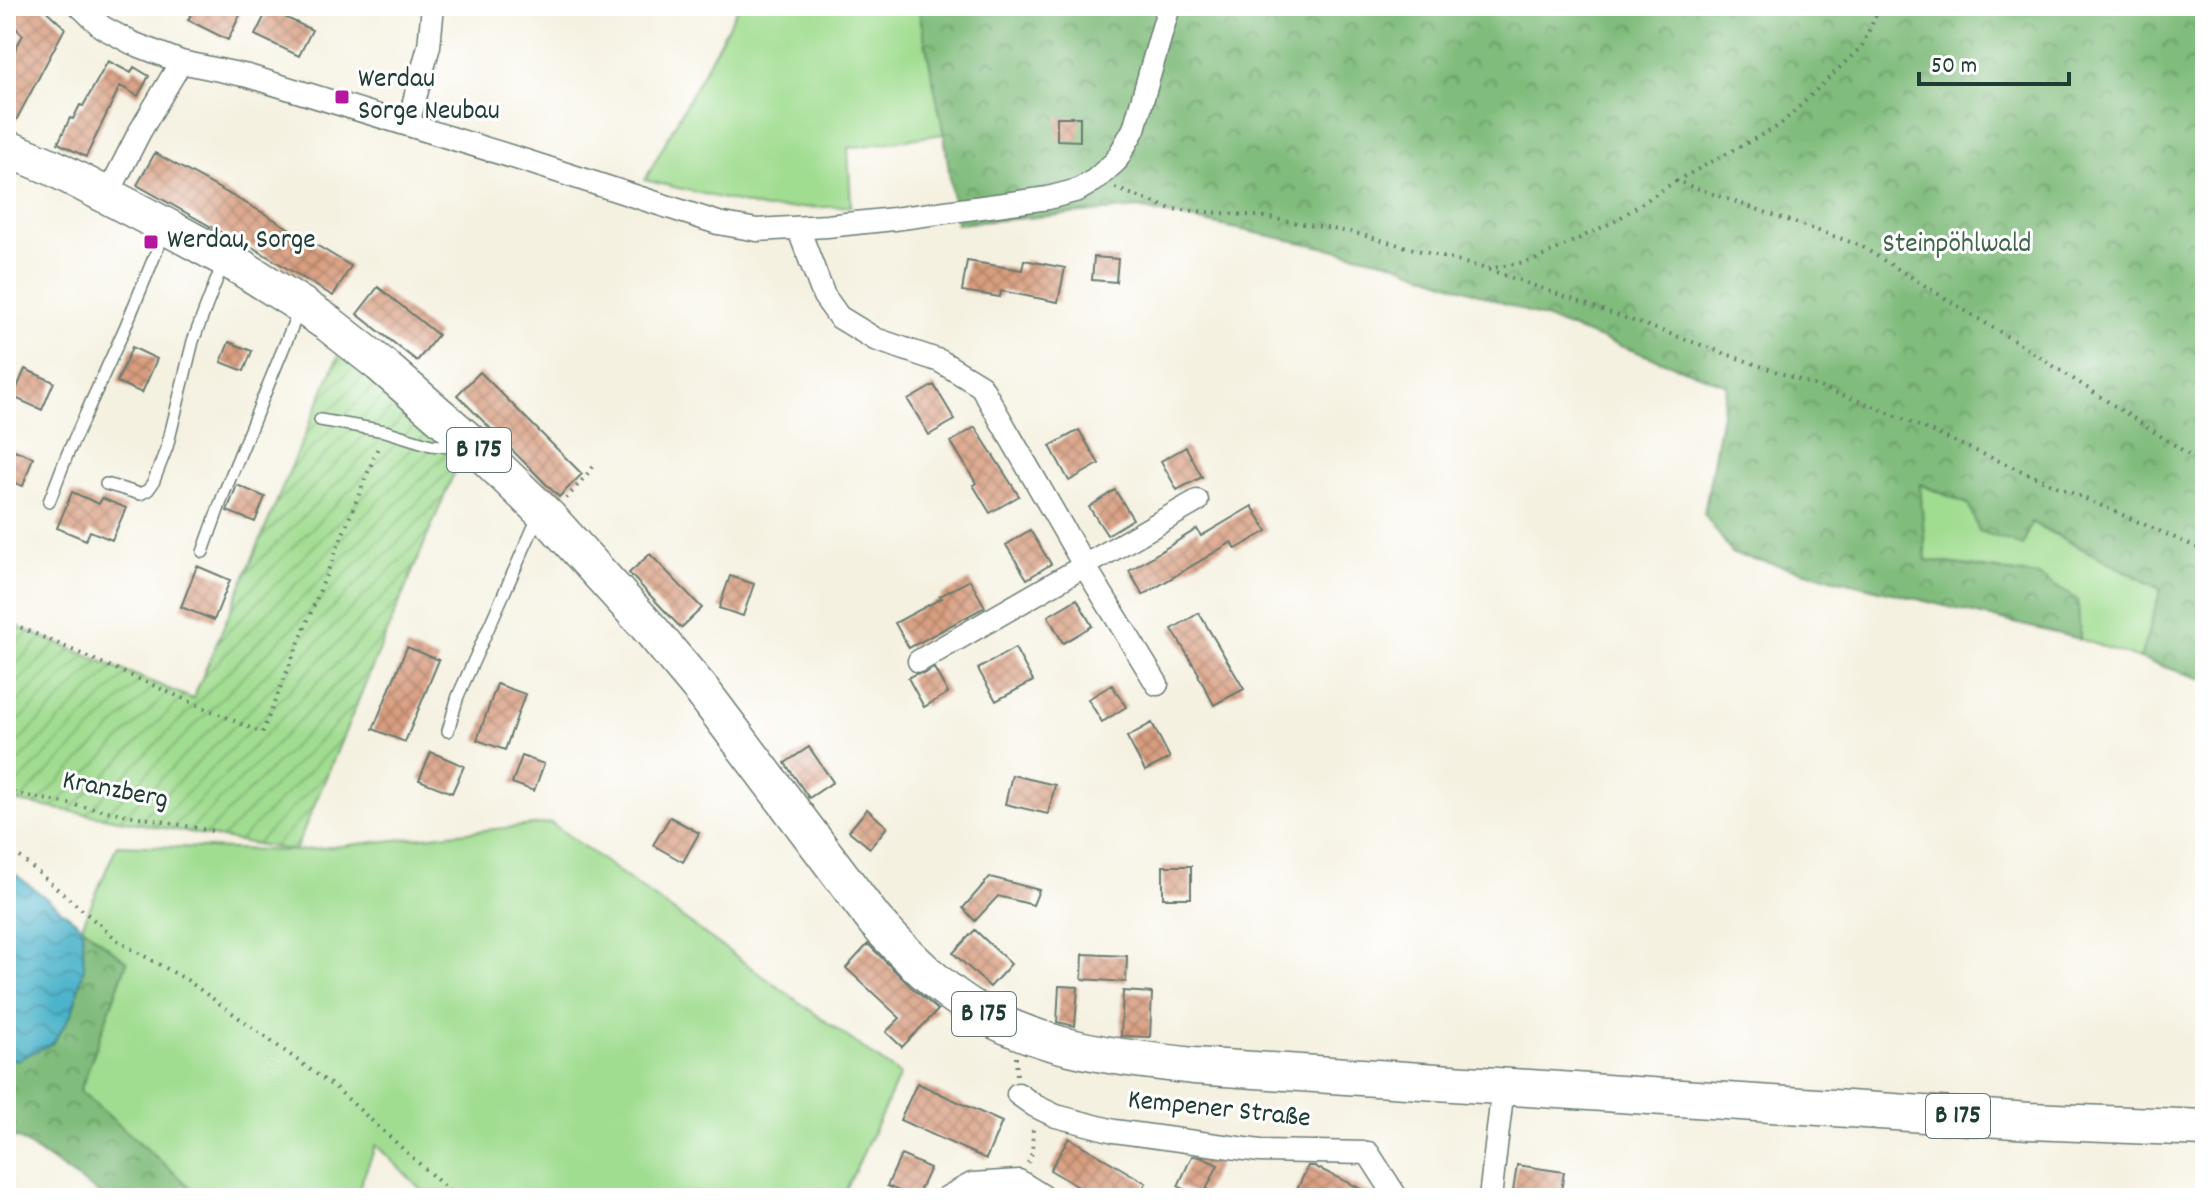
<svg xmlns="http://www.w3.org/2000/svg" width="2211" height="1204" viewBox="0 0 2211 1204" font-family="Dekko,sans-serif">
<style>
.grass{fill:#a1dd91;stroke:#608d62;stroke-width:2}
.forest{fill:url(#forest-crowns);stroke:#507c58;stroke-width:2}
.garden{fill:url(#garden-furrows);stroke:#608d62;stroke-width:2}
.water{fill:url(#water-waves);stroke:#36787f;stroke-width:2}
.building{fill:url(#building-cross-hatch)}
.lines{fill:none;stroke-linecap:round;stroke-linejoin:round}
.lane-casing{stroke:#6a7c71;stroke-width:14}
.street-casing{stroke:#6a7c71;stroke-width:25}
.primary-casing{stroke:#6a7c71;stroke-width:39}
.path{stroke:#6a7c71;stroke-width:4;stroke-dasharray:2 6;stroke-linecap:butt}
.lane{stroke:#fff;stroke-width:11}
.street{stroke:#fff;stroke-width:22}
.primary{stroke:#fff;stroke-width:36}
.poi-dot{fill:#b5179e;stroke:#fff;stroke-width:3}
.labels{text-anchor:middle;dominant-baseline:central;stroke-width:6;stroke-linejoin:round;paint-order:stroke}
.shield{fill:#fff;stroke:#627771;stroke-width:2}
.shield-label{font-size:26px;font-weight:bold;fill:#1f3d34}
.poi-label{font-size:28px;fill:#1f3d34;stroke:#fff;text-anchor:start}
.park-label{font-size:28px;fill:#40654b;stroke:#fff}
.street-label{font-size:28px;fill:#1f3d34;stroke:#fff}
</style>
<defs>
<pattern id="forest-crowns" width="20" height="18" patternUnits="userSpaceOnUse" patternTransform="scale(2)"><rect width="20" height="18" fill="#80bc7b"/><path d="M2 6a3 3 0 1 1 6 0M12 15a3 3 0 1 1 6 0" fill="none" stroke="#689a66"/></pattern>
<pattern id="garden-furrows" width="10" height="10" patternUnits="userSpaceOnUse" patternTransform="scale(2)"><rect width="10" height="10" fill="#a1dd91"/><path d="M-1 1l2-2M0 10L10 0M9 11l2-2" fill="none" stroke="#83b477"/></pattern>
<pattern id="water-waves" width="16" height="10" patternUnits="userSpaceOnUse" patternTransform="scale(2)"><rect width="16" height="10" fill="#4cb3ca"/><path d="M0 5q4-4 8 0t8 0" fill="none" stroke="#3f93a5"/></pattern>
<pattern id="building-cross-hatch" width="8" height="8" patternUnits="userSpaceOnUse" patternTransform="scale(2)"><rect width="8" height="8" fill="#d99d7f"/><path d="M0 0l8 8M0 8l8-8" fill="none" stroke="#af8169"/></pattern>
</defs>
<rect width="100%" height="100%" fill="#fff"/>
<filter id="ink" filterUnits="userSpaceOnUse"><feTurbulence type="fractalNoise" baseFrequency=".0125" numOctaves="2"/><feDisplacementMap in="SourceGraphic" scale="16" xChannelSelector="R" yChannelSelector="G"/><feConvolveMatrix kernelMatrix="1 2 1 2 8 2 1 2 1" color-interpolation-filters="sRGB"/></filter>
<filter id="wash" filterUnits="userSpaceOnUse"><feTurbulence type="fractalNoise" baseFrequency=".006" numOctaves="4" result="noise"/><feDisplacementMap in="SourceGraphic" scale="32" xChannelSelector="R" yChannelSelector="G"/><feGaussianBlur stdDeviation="1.8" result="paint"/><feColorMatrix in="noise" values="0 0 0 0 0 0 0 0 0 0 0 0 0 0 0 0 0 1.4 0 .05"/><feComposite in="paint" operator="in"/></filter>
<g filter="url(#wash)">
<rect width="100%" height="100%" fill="#f5f1e1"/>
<path class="grass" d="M739 6H918L944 134 848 148 851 206 766 209 645 180Z
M1919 484 1968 504 2031 522 2162 590 2140 659 2080 639 2077 600 2038 576 1926 560Z
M551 823 900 1075 842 1198H430L376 1145 355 1198H203L80 1091 127 962 82 926 117 845 295 851Z"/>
<path class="forest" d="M918 6H2205V680L2140 659 2161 589 2031 522 2023 546 1979 531 1968 504 1920 484 1926 560 2038 576 2078 600 2080 639 1733 554 1704 514 1727 385 1388 261 1138 208 956 224 944 134Z
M82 926 127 962 80 1091 203 1198H106L18 1138H6V1056L17 1060 53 1043 72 1013 84 968Z"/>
<path class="garden" d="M340 352 464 449 295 851 6 800V622L193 699Z"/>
<path class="water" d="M6 867 82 926 84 968 72 1013 53 1043 17 1060 6 1056Z"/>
<g id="blocks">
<path class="building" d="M6 6H41L65 28 12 128 6 127V66L23 35 6 19Z
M195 6H221L240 15 228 40 188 20Z
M268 9 312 30 299 56 255 35Z
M108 61 131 73 134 67 149 76 138 96 120 86 86 157 58 143 70 118 73 119 80 105 83 106Z
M1057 117H1080V141L1057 140Z
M155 153 265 214 351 266 333 296 242 241 240 243 137 185Z
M1094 257 1118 259 1116 282 1092 280Z
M1024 260 1065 268 1058 302 1001 291 1000 297 962 291 967 261 1022 270Z
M378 287 438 335 417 361 357 314Z
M229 342 252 351 244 371 221 362Z
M132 347 157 359 142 393 117 382Z
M25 369 54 382 42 410 13 397Z
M480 372 582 474 559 497 457 395Z
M934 385 955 420 929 435 908 400Z
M975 427 1019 496 990 513 973 485 976 483 951 442Z
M1079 430 1099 464 1069 481 1050 446Z
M6 447 33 457 23 486 6 480Z
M1186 447 1202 477 1177 490 1161 461Z
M237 485 265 497 255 522 227 511Z
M1115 490 1133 519 1107 535 1089 507Z
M72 492 99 504 102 498 126 508 112 540 90 531 86 540 57 528Z
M1252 506 1267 531 1236 549 1232 542 1143 595 1129 571 1197 529 1201 536Z
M1030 530 1051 564 1027 579 1006 545Z
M650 554 702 608 681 628 629 573Z
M197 566 230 580 214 620 181 607Z
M730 576 754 584 743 616 719 608Z
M970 580 985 607 909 648 895 623 942 598 940 596Z
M1077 599 1092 626 1063 643 1048 616Z
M1199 613 1244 689 1214 705 1198 675 1199 674 1172 629Z
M407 647 439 660 405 742 373 729Z
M1015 648 1033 681 996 701 978 669Z
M934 668 948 693 924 707 908 678 915 674 925 673Z
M497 684 525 694 505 750 477 740Z
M1112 685 1126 707 1102 722 1088 699Z
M1152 723 1170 758 1145 771 1127 737Z
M809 747 833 782 809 798 785 763Z
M431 752 464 766 452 793 419 780Z
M522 756 544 764 534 791 512 783Z
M1012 775 1055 785 1048 814 1005 804Z
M867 809 887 827 870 848 849 831Z
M670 817 699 833 683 862 653 845Z
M1163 866H1191V898H1163Z
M990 877 1039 890 1033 905 998 896 975 921 963 908Z
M975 930 1011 964 990 987 953 953Z
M868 944 910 986 938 1010 902 1047 886 1032 900 1018 846 968Z
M1083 954 1127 956 1126 982 1082 979Z
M1059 986 1078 987 1075 1026 1057 1022Z
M1123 991 1152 993 1150 1037 1121 1036Z
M917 1083 1002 1122 986 1159 900 1120Z
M1069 1138 1146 1183 1137 1198H1097L1050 1170Z
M901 1155 930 1168 916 1198 887 1186Z
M1192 1156 1201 1157 1218 1165 1202 1198 1178 1186Z
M1517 1165 1564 1172 1560 1198H1512Z
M1308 1166H1314L1380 1198H1293Z"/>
</g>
</g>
<g filter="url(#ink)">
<use href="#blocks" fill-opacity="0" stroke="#6a7c71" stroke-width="2"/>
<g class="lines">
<g class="lane-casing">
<path id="lane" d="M320 420 385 431 431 445 460 448
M106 484 140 494 148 490 153 483 167 447 193 341 223 263
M49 502 67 455 124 330 165 231
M203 552 224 493 299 310
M448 731 458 696 539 515"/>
</g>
<g class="street-casing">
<path id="street" d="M80 6 102 27 132 43 181 62 248 76 526 161 718 223 757 230 827 226 894 219 1048 198 1078 190 1095 180 1116 161 1134 129 1169 6
M408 124 429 46 433 6
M107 196 139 133 181 62
M798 228 824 296 839 317 875 339 940 361 981 386 1084 565 1157 684
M919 661 1197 501
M1018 1094 1035 1106 1056 1116 1114 1131 1260 1151 1368 1153 1397 1198
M946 1198 972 1184 1019 1181 1046 1198
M1490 1198 1503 1087"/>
</g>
<g class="primary-casing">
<path id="primary" d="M6 148 52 167 156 221 239 266 301 305 329 324 380 364 480 451 550 519 651 630 703 692 875 921C906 955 940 990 981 1013 1046 1050 1121 1058 1194 1066L2030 1121 2205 1128"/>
</g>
<path class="path" d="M1676 181 1780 125 1862 46 1880 6
M1115 188 1171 209 1258 216 1355 233 1487 269 1873 406 2205 551
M1488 269 1535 260 1615 221 1676 181 1859 245 2029 350 2205 465
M566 499 594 466
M6 621 262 733 379 445
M6 790 17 794 218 832
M6 849 20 857 121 943 187 980 337 1089 457 1198
M1016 1057 1017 1076
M1028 1163 1032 1153 1033 1129"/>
<use href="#lane" class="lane"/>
<use href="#street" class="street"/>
<use href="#primary" class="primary"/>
</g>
</g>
<g class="poi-dot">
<rect x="334" y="89" width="16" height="16" rx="4"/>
<rect x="143" y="234" width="16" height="16" rx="4"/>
</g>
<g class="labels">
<g class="shield">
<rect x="447" y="428" width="64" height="44" rx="6"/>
<rect x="952" y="992" width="64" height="44" rx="6"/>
<rect x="1926" y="1094" width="64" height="44" rx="6"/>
</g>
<g class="shield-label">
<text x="479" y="450">B 175</text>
<text x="984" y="1014">B 175</text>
<text x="1958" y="1116">B 175</text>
</g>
<g class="poi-label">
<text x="358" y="81">Werdau<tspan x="358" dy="32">Sorge Neubau</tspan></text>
<text x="167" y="242">Werdau, Sorge</text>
</g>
<g class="park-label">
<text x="1957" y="246">Steinpöhlwald</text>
</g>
<g class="street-label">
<text transform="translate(115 792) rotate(11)">Kranzberg</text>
<text transform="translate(1219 1111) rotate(6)">Kempener Straße</text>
</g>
</g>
<rect width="2211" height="1204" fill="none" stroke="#fff" stroke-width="32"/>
<path d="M1919 72v12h150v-12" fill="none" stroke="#1f3d34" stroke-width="4"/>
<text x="1931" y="72" font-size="24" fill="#1f3d34" stroke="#ffffff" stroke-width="6" paint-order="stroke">50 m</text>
</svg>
